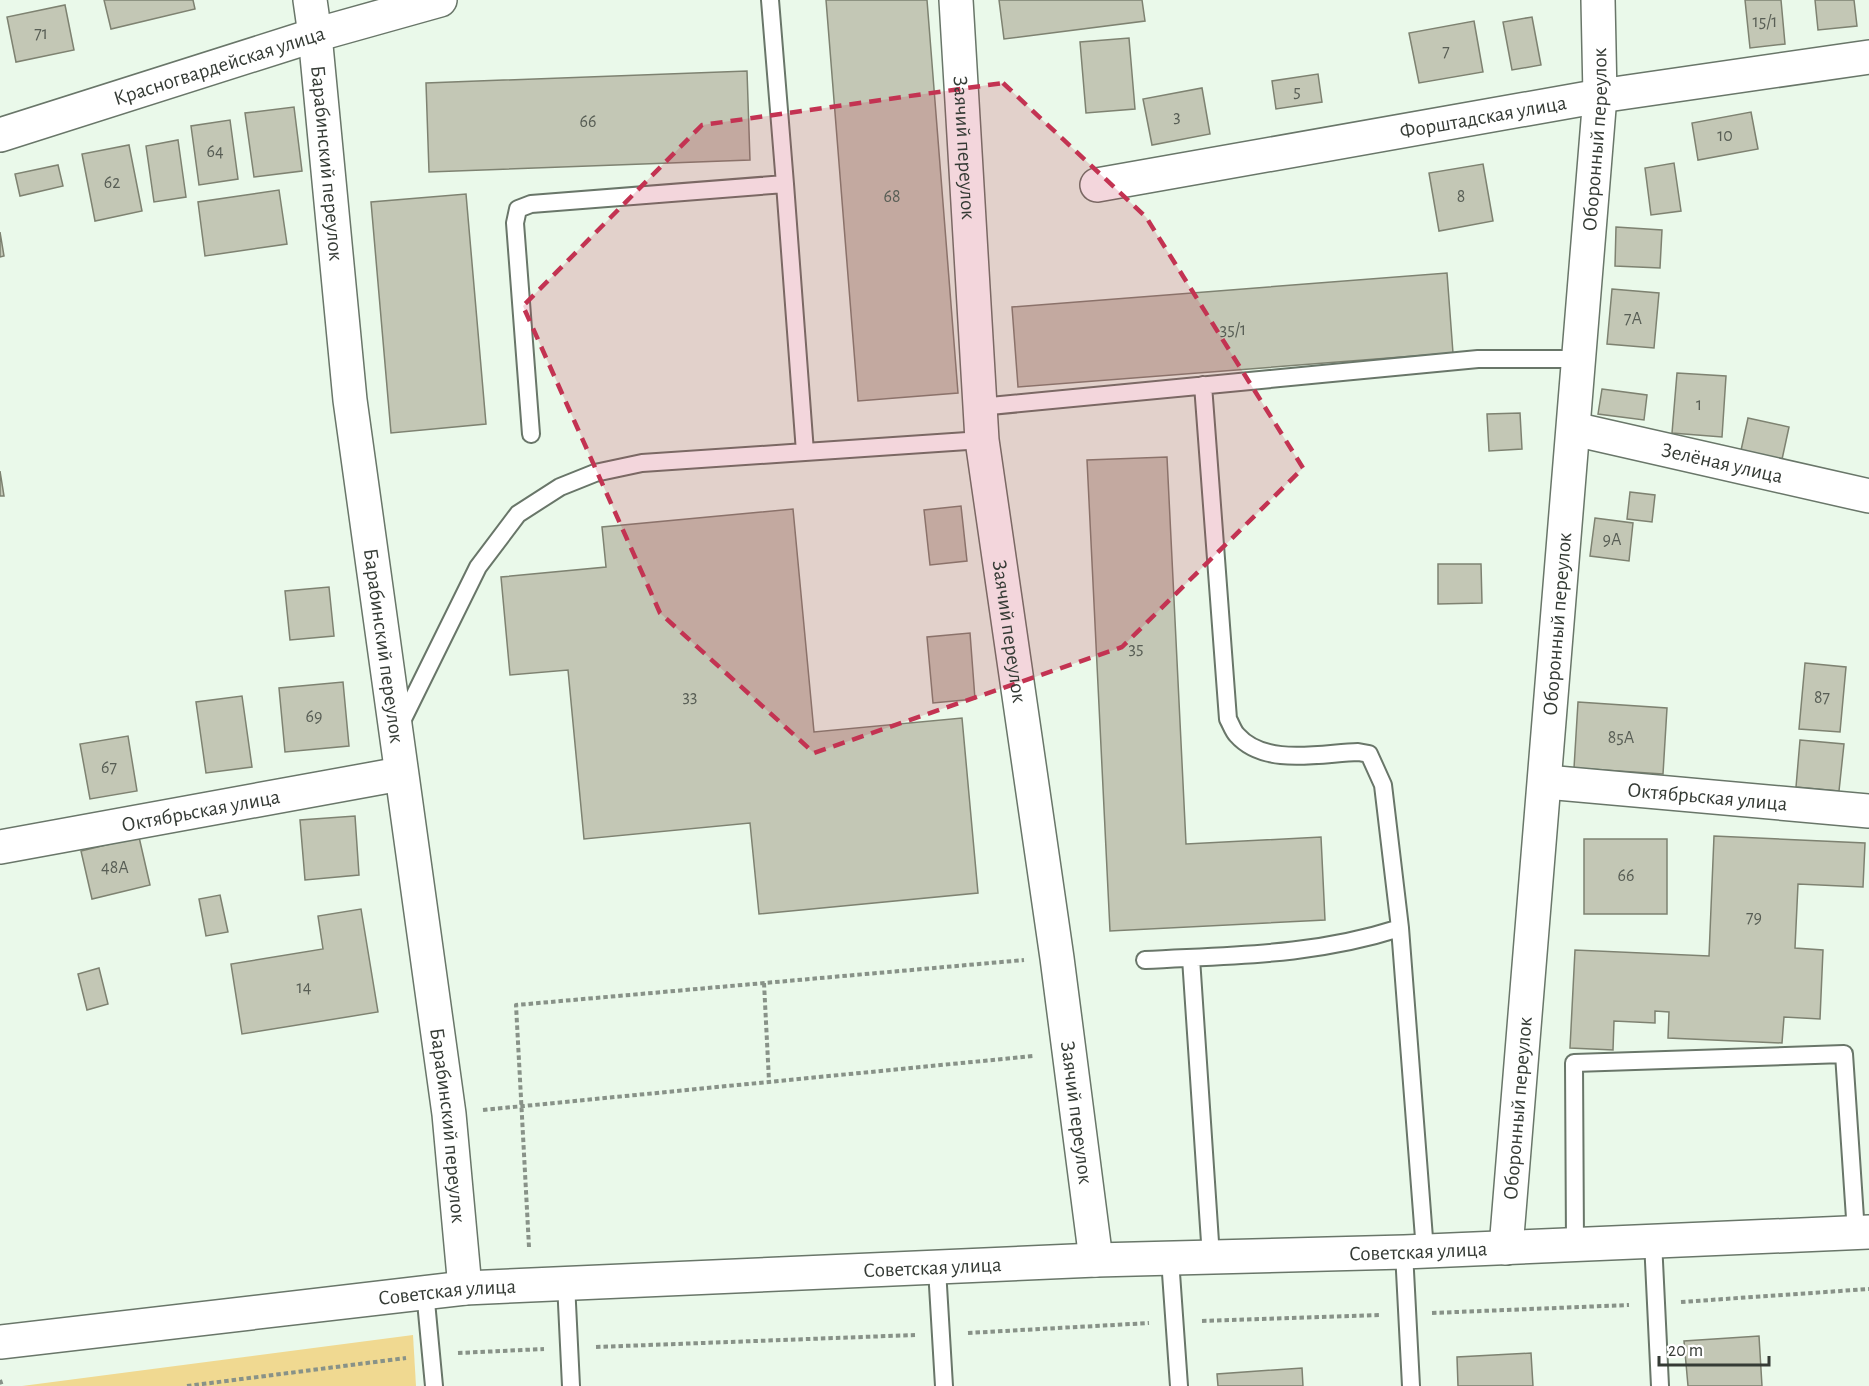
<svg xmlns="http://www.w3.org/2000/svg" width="1869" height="1386" viewBox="0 0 1869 1386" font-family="'Alegreya Sans',sans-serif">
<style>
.green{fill:#f0d991}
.building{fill:#c3c7b5;stroke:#7e8271;stroke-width:1.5}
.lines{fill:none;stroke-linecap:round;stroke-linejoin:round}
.service-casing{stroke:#697669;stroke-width:20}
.minor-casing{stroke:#697669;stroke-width:36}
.tertiary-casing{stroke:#697669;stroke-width:36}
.path{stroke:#889288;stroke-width:4;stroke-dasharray:4.5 3;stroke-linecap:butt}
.service{stroke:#fff;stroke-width:16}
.minor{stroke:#fff;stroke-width:33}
.tertiary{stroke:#fff;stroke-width:33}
.marked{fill:#c33352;fill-opacity:0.2;stroke:#c33352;stroke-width:4.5;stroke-dasharray:12 8;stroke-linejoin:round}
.labels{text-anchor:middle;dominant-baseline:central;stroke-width:4.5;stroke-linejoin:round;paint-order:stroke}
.number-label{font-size:18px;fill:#585e55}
.street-label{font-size:21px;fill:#353b35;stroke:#fff}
</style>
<rect width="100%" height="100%" fill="#eaf9ea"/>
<path class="green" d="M413 1335 416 1386H22Z"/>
<path class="building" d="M104 0H193L195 9 111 29Z
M826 0H927L958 393 858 401Z
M999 0H1142L1145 21 1004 39Z
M1745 0H1781L1785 44 1750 48Z
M1815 0H1854L1857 26 1818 30Z
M65 5 74 50 16 62 7 17Z
M1532 17 1541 65 1512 70 1503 22Z
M1474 21 1483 72 1419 83 1409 33Z
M1129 38 1135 109 1086 113 1080 42Z
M747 71 750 160 429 172 426 83Z
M1318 74 1322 102 1276 109 1272 81Z
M1202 88 1210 134 1152 145 1143 99Z
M294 107 302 171 254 177 245 113Z
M1751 112 1758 149 1698 160 1692 123Z
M230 120 238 179 199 185 191 126Z
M178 140 186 197 154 202 146 146Z
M129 145 142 211 95 221 82 154Z
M1674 163 1681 211 1651 215 1645 168Z
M1483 164 1493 221 1439 231 1429 173Z
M58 165 63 186 20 196 15 174Z
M279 190 287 244 205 256 198 202Z
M466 194 486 424 391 433 371 202Z
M1616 227 1662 230 1660 268 1615 266Z
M0 232 4 256 0 257Z
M1447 273 1453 353 1018 387 1012 307Z
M1612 289 1659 293 1654 348 1607 344Z
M1677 373 1726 376 1722 437 1672 433Z
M1602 389 1647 395 1644 420 1598 414Z
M1520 413 1522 449 1489 451 1487 414Z
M1748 418 1789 427 1781 464 1740 455Z
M1167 457 1186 844 1321 837 1325 920 1110 931 1087 460Z
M0 471 4 496H0Z
M1630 492 1655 495 1652 522 1627 519Z
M961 506 967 561 930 565 924 510Z
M793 509 814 732 962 718 978 893 759 914 750 823 584 839 568 670 510 675 501 577 606 567 602 527Z
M1595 518 1633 523 1629 561 1590 556Z
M1438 564H1481L1482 603 1438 604Z
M329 587 334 636 290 640 285 591Z
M970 633 975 699 933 703 927 637Z
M1805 663 1846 667 1840 732 1799 729Z
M343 682 349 746 285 752 279 688Z
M242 696 252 767 206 773 196 702Z
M1578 702 1667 708 1663 774 1574 768Z
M128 736 137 791 90 799 80 744Z
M1800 740 1844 744 1839 791 1796 787Z
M355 816 359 875 305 880 300 820Z
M1714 836 1865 843 1863 887 1798 884 1795 948 1823 950 1820 1019 1784 1017 1782 1043 1668 1038 1669 1012 1655 1011V1023L1614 1021 1613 1050 1570 1048 1575 950 1709 956Z
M139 837 150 885 92 899 81 851Z
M1584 839H1667V914H1584Z
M220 895 228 932 206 936 199 899Z
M361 909 378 1012 242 1034 231 964 323 949 318 916Z
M99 968 108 1004 87 1010 78 974Z
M1759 1336 1762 1386H1688L1684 1341Z
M1531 1353 1533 1386H1458L1457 1357Z
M1302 1368 1303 1386H1218L1217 1374Z"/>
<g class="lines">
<g class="service-casing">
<path id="service" d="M770 0 785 184
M1203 385 1228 719C1231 724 1233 731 1237 735 1265 767 1322 753 1358 752L1369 754 1383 785 1400 928 1425 1251
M980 407 1478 359H1580
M531 434 515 223 518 209 531 204 785 184 805 452 982 440
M400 725 478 567 518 514 560 487 595 473 642 463 805 452
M1191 958 1211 1257
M1145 960C1235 955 1312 956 1400 928
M1653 1241 1660 1386
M1575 1245 1574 1063 1844 1054 1856 1233
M1404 1252 1411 1386
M1170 1259 1179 1386
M937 1269 944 1386
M566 1283 571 1386
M425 1291 434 1386"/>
</g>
<g class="minor-casing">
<g id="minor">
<path id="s1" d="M310 0 315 35 350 400 449 1114 465 1288"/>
<path id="s2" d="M956 0 982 440 1057 958 1096 1260"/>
<path id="s3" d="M0 135 315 35 440 0"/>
<path id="s4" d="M1097 185 1600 96 1869 57"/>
<path id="s5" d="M1574 429 1869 496"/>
<path id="s6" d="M1546 782 1869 811"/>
<path id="s7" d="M0 847 400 774"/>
<path id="s8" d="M1506 1248 1600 96 1598 0"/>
</g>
</g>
<g class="tertiary-casing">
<g id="tertiary">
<path id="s9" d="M0 1342 465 1288 1096 1260 1404 1252 1869 1232"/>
</g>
</g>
<path class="path" d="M764 983 769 1081
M483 1110 1033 1056
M529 1247 516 1005 1024 960
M1681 1302 1869 1289
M1432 1313 1629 1305
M1202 1321 1380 1315
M968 1333 1149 1323
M596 1347 915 1335
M458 1353 544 1349
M0 1380 2 1386
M187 1386 406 1358"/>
<use href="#service" class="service"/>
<use href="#minor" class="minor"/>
<use href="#tertiary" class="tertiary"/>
</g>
<path class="marked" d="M1003 83 1146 217 1303 468 1122 647 814 753 660 613 523 306 702 125Z"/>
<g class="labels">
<g class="number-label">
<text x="1765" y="22">15/1</text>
<text x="41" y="34">71</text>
<text x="1446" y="52">7</text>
<text x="1297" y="92">5</text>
<text x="1177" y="117">3</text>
<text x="588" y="122">66</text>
<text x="1725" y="136">10</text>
<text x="215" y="152">64</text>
<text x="112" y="183">62</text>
<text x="892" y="197">68</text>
<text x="1461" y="197">8</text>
<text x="1633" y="319">7А</text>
<text x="1233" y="330">35/1</text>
<text x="1699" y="405">1</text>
<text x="1612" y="540">9А</text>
<text x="1136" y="649">35</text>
<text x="690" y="697">33</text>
<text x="1822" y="698">87</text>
<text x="314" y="717">69</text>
<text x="1621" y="738">85А</text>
<text x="109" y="768">67</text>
<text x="115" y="868">48А</text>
<text x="1626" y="876">66</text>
<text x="1754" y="918">79</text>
<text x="304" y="988">14</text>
</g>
<g class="street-label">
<text stroke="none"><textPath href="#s3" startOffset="230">Красногвардейская улица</textPath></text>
<text stroke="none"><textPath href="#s4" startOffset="392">Форштадская улица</textPath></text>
<text stroke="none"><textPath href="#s8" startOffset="1112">Оборонный переулок</textPath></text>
<text stroke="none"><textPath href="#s2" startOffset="148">Заячий переулок</textPath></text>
<text stroke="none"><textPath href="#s1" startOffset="164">Барабинский переулок</textPath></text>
<text stroke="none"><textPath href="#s5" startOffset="152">Зелёная улица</textPath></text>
<text stroke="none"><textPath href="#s8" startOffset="626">Оборонный переулок</textPath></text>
<text stroke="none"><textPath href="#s2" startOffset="634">Заячий переулок</textPath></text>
<text stroke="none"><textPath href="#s1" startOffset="650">Барабинский переулок</textPath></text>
<text stroke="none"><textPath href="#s6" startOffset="162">Октябрьская улица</textPath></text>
<text stroke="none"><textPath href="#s7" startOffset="204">Октябрьская улица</textPath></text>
<text stroke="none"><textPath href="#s8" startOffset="140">Оборонный переулок</textPath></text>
<text stroke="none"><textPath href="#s2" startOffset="1120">Заячий переулок</textPath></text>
<text stroke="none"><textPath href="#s1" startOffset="1134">Барабинский переулок</textPath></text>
<text stroke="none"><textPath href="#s9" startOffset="1422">Советская улица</textPath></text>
<text stroke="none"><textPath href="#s9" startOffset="936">Советская улица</textPath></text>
<text stroke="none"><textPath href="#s9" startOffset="450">Советская улица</textPath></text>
</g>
</g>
<path d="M1659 1356v9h110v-9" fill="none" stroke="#353b35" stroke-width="3"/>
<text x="1668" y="1356" font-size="18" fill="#353b35" stroke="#ffffff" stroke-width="4.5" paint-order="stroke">20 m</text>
</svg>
